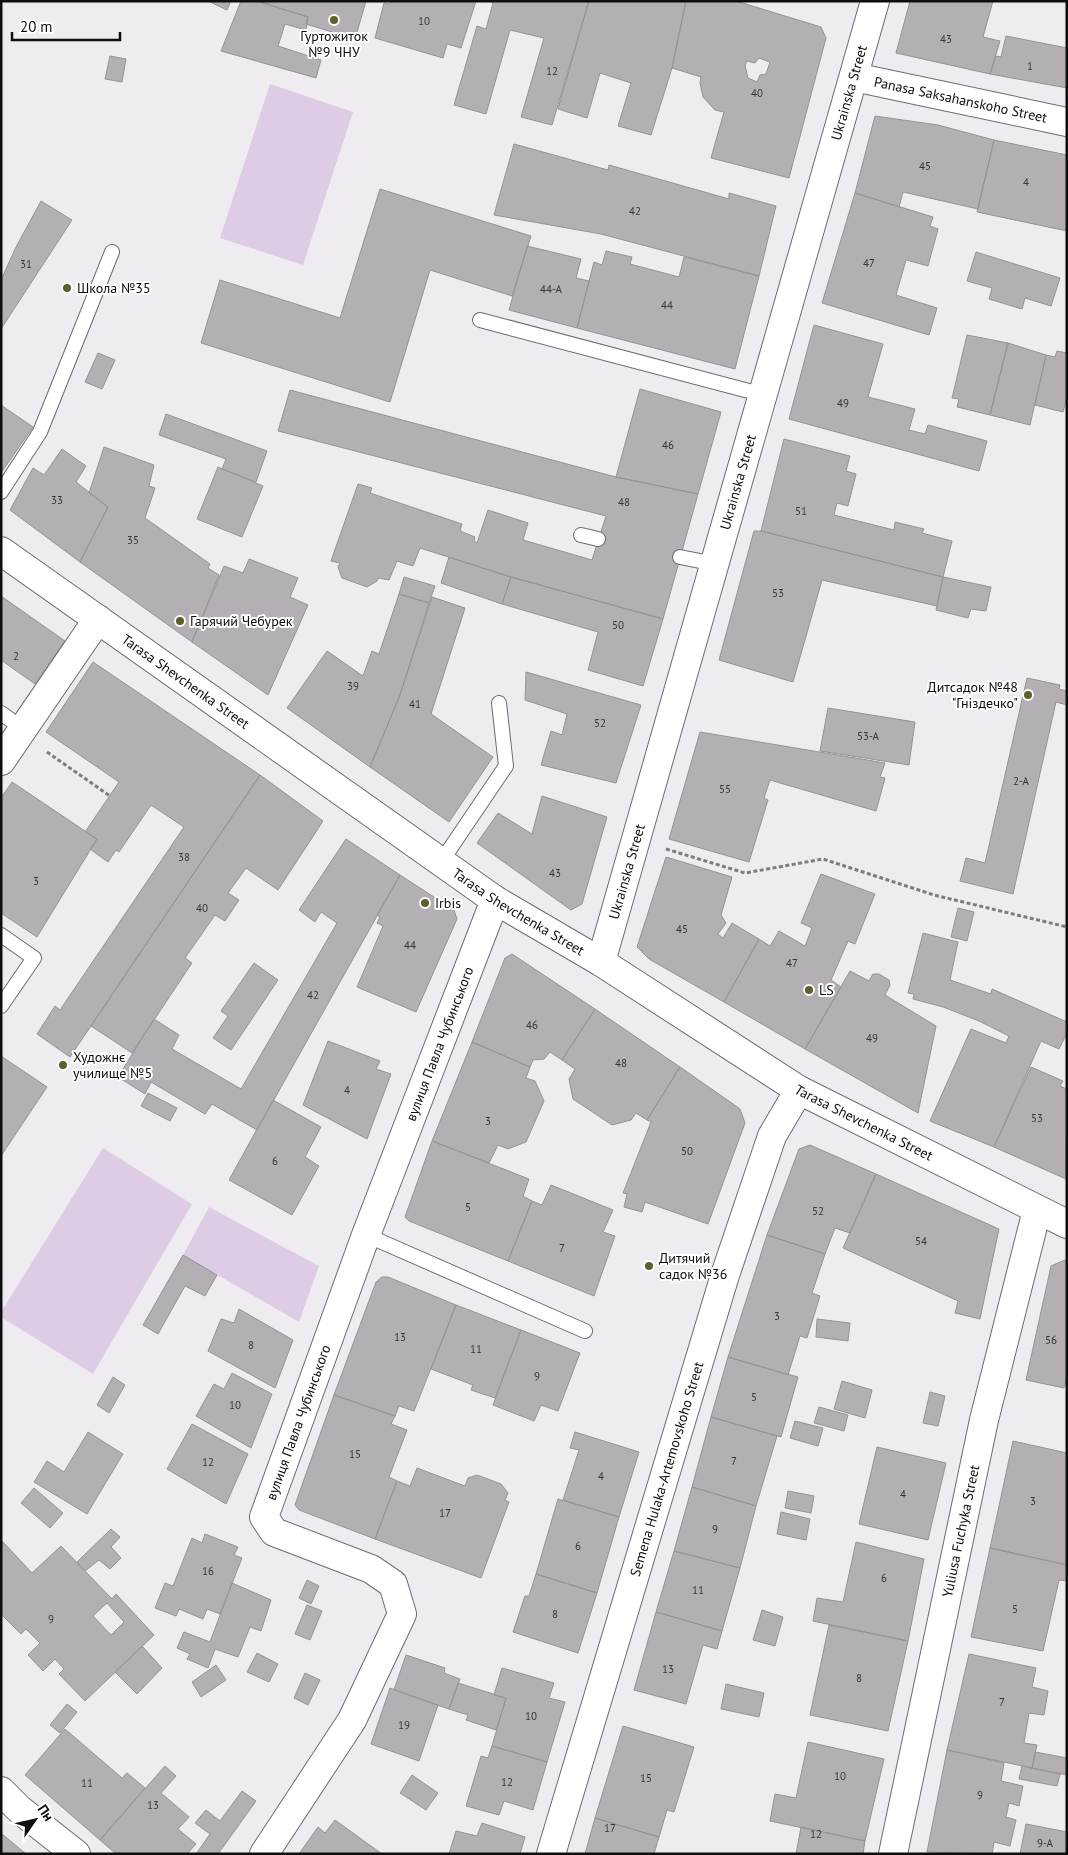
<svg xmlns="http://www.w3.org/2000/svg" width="1068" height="1855" viewBox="0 0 1068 1855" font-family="'PT Sans',sans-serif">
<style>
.green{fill:#decce5}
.building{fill:#b3afb4;stroke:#969397;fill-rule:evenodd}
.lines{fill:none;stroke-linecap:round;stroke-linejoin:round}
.lane-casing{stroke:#6e6b70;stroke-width:16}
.street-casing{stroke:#6e6b70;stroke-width:30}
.secondary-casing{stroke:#6e6b70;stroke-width:30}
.path{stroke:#7e7c7f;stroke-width:3;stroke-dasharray:4 2.5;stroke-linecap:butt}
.lane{stroke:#fff;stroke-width:14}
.street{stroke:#fff;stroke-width:28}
.secondary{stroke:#fff;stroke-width:28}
.poi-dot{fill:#605e2b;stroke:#fff;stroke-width:2}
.labels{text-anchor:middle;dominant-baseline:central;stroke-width:4;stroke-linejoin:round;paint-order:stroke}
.number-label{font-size:11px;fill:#373638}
.poi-label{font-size:14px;fill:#0e0d0f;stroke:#fff;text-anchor:start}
.street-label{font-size:14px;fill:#0e0d0f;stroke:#fff}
</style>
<rect width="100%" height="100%" fill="#efecf1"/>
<path class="green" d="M270 84 353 112 303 265 220 238Z
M103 1148 192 1204 93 1374 1 1317V1312Z
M209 1207 319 1266 299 1322 183 1255Z"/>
<path class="building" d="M208 1H231L227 10Z
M241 1H257L308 17 306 30 285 24 278 46 321 60 316 78 221 51Z
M257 1H366L355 39 306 24 308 17Z
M391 1H476L461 48 447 44 443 58 375 38 384 3 390 4Z
M490 1H589L552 125 521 117 544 38 510 30 486 114 454 105 477 26 486 29 493 3Z
M589 1H686L672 68 651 135 618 126 631 83 600 73 587 118 558 109Z
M686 1H736L821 27 826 38 789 178 711 158 724 112 715 110 703 97 700 83 701 77 672 68ZM759 58 770 62 766 74 760 75 757 82 748 78 745 65 747 61 755 63Z
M910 1H993L983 37 1000 41 990 74 896 53Z
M1006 36 1067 48V88L990 74 996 56 1001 57Z
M110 56 126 59 122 82 105 79Z
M875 116 938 125 994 140 978 209 903 192 899 207 855 193Z
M994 140 1067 155V231L977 212Z
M514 144 608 170 609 165 729 199V193L776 206 759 276 601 234 494 215Z
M380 189 531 236 512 296 430 270 390 402 201 343 220 280 340 318Z
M855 193 933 217 930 226 938 229 928 266 906 260 896 295 937 308 929 335 822 303Z
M41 201 72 220 1 329V280L16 247Z
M527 246 581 259 576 278 589 281 577 328 509 310Z
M606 251 632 257 630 264 679 277 684 257 759 276 735 369 577 328 594 262 602 265Z
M976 252 1060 278 1051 306 1025 298 1022 309 989 299 992 288 967 281Z
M814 325 883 344 868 397 915 409 909 430 925 434 928 425 987 441 979 471 789 419Z
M967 335 1008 343 990 415 957 407 959 399 952 398Z
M1008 343 1046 355 1030 425 990 415Z
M1057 351 1067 353V397L1063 412 1035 405 1046 355 1055 357Z
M98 353 115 360 102 389 85 382Z
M640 389 721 412 698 494 616 477Z
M290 390 616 477 698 494 663 619 511 577 420 548 413 566 397 561 389 580 378 578 377 581 367 587 342 578 338 567 340 563 331 561 358 484 372 488 370 493 462 524 460 531 475 537 474 541 477 543 488 510 528 523 523 540 592 560 606 516 278 431Z
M1 405 33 427 1 473Z
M166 414 267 451 256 482 222 469 226 459 159 435Z
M784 439 850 456 846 471 856 474 848 506 837 503 834 515 894 530 895 522 924 529 922 533 952 541 943 577 761 531Z
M104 447 154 465 149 486 155 488 145 518 210 564 208 568 219 575 192 642 80 562 108 507 89 493Z
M62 449 86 466 76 482 108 507 80 562 10 510 33 468 44 475Z
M218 467 263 486 242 537 197 519Z
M754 531H761L943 577 937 606 822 580 793 682 719 660Z
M449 557 511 577 502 604 441 583Z
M249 559 298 578 290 597 308 605 268 695 192 642 224 566 243 573Z
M404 577 435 586 429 603 399 594Z
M511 577 663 619 643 686 588 670 598 632 502 604Z
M943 577 991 587 986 611 971 609 968 618 936 610Z
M399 594 429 603 400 695 370 767 287 708 327 651 363 676 372 651 379 654Z
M1 596 65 641 35 684 1 660Z
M432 597 465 608 431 714 493 757 449 822 370 767 400 695Z
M93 662 260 775 70 1057 37 1034 55 1006 60 1010 184 827 151 805 119 852 116 850 108 862 90 849 97 839 85 832 119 782 46 732Z
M526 672 641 705 616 783 541 765 551 731 562 735 567 714 525 700Z
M1027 678 1060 685 1059 689 1067 691V705L1056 702 1013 894 960 881 966 858 985 863Z
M828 708 915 722 909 765 820 751Z
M700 732 885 763 880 777 885 778 876 811 770 780 764 798 768 800 749 862 669 839Z
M260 775 323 821 278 890 246 868 228 893 239 900 225 921 215 915 185 958 192 963 132 1053 91 1026Z
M12 782 97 839 37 937 1 913V798Z
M542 796 607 817 582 904 571 910 477 843 498 813 532 834Z
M346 839 400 875 257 1130 212 1104 205 1114 151 1082 145 1094 118 1077 154 1019 179 1035 172 1049 241 1089 337 923 321 912 315 922 299 910Z
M666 857 732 877 721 915 726 923 718 934 723 938 732 923 759 939 724 1002 649 959 637 947Z
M821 874 875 894 855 944 848 941 831 980 841 987 805 1049 724 1002 759 939 770 946 779 931 805 946 812 928 801 923Z
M400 875 454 910 457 919 416 1012 357 987 383 926 377 923 380 917 377 915Z
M958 908 974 912 967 941 951 937Z
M923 933 958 942 950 980 991 994 992 989 1067 1022V1033L1059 1049 1041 1041 994 1147 930 1121 971 1029 1006 1043 1009 1036 979 1021 943 1007 913 999 914 994 908 993Z
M512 954 595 1009 562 1060 550 1052 544 1059 533 1060 530 1067 472 1042 505 958Z
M254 963 278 980 231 1050 213 1038 228 1016 221 1011Z
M850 971 869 981 873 974H879L889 980 890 985 885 995 936 1026 918 1113 805 1049Z
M595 1009 680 1067 647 1120 636 1113 631 1120 612 1125 573 1099 569 1079 575 1069 562 1060Z
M328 1041 380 1061 376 1069 391 1074 367 1139 303 1105Z
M472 1042 530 1067 526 1078 535 1081 544 1101 526 1142 508 1149 498 1145 489 1163 432 1141Z
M1 1056 47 1087 1 1156Z
M680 1067 736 1106 740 1109 745 1123 708 1224 645 1202 642 1212 624 1207 627 1194 623 1193 651 1122 647 1120Z
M1031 1067 1063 1081 1060 1086 1067 1089 1066 1179 994 1147Z
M148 1093 177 1108 170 1121 141 1106Z
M273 1100 321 1127 305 1157 319 1166 292 1215 229 1180Z
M432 1141 529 1179 523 1196 532 1201 508 1261 409 1221 405 1217Z
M810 1145 876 1174 850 1233 835 1228 825 1254 767 1235 799 1149Z
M876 1174 999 1229 980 1319 955 1313 958 1301 843 1248Z
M551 1185 613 1210 603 1232 615 1236 594 1296 508 1261 532 1201 542 1205Z
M767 1235 825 1254 812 1293 820 1296 807 1338 800 1336 788 1375 728 1357Z
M183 1255 217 1275 205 1296 185 1286 158 1334 143 1325Z
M1065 1260 1067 1261V1376L1064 1388 1026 1380 1051 1266Z
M382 1277H388L456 1305 414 1411 399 1406 395 1416 334 1395 376 1282Z
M456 1305 521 1330 495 1398 471 1390 473 1385 431 1369Z
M239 1309 293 1340 275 1388 208 1351 221 1319 234 1323Z
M817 1319 850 1323 848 1341 816 1337Z
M521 1330 580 1353 558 1411 541 1405 534 1421 493 1405Z
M728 1357 798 1377 781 1437 711 1417Z
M232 1373 272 1394 251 1448 196 1416 214 1384 224 1389Z
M113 1377 125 1385 109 1413 97 1405Z
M842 1381 872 1390 865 1418 834 1409Z
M930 1392 945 1396 938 1426 923 1423Z
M334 1395 395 1416 391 1424 407 1430 389 1477 397 1481 375 1539 299 1510 295 1505Z
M819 1407 848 1415 844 1431 814 1423Z
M711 1417 777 1436 756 1506 692 1487Z
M795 1421 823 1428 818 1446 790 1438Z
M192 1424 248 1454 226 1504 167 1469Z
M88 1432 123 1454 87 1514 34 1482 47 1461 64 1472Z
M575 1432 639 1452 619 1517 563 1500 579 1450 570 1448Z
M1013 1441 1067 1453V1565L990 1548Z
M877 1447 946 1463 928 1540 859 1524Z
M417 1468 465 1486 468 1478 477 1475 501 1484 508 1493 505 1500 509 1502 481 1578 375 1539 397 1481 410 1486Z
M692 1487 756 1506 740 1568 674 1551Z
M34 1488 63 1513 50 1528 21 1503Z
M788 1491 814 1496 811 1513 785 1508Z
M558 1499 619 1517 597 1593 536 1574Z
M781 1512 810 1519 806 1540 777 1534Z
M111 1529 120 1537 111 1547 121 1558 110 1569 99 1560 85 1571 77 1562Z
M205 1534 238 1547 234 1555 242 1558 220 1614 207 1609 203 1619 179 1609 176 1616 155 1608 165 1583 173 1586 192 1538 202 1543Z
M2 1541 32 1573 61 1546 112 1599 116 1594 154 1635 85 1701 59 1674 64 1669 55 1659 43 1671 28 1655 40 1643 26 1629 21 1634 1 1614ZM107 1603 124 1622 111 1635 93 1616Z
M856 1542 924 1559 908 1641 813 1621 817 1598 843 1602Z
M990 1548 1067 1565V1581L1059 1580 1043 1651 971 1637Z
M674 1551 740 1568 722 1631 656 1612Z
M536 1574 597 1593 578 1653 513 1632 525 1596H529Z
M307 1580 319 1586 311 1604 299 1598Z
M232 1583 271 1600 261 1631 250 1627 238 1657 215 1649 208 1668 187 1659 190 1654 177 1648 184 1632 210 1642Z
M307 1605 322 1611 310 1640 295 1634Z
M762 1610 783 1617 775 1646 753 1640Z
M656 1612 722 1631 717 1649 703 1645 686 1704 634 1690Z
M829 1625 908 1641 888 1731 810 1715Z
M142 1646 162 1668 137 1694 115 1672Z
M257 1653 278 1664 269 1682 247 1672Z
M969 1654 1036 1668 1032 1687 1048 1691 1044 1715 1029 1713 1024 1743 1037 1745 1032 1768 947 1750Z
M406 1655 445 1668 444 1673 460 1679 449 1709 394 1690Z
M216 1665 226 1680 201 1697 192 1682Z
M502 1668 554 1683 549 1698 565 1702 547 1762 492 1746 506 1698 494 1695Z
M305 1673 320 1680 308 1705 294 1698Z
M458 1683 506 1698 496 1730 466 1720 468 1715 449 1709Z
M726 1684 764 1693 759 1717 721 1709Z
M390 1688 438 1705 419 1761 371 1744Z
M67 1704 77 1712 60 1733 50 1725Z
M623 1726 694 1747 674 1812 667 1810 659 1837 595 1818Z
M65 1729 122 1778 127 1773 145 1788 100 1840 25 1775Z
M808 1742 884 1759 865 1841 770 1821 775 1794 796 1798Z
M492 1746 547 1762 533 1810 504 1801 499 1815 466 1806 481 1756 488 1758Z
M947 1750 1004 1763 1001 1781 1023 1786 1019 1806 1009 1803 1006 1817 1016 1820 1010 1846 994 1842 992 1854 927 1852Z
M1035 1752 1067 1758V1775L1032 1768Z
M165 1766 176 1776 161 1793 189 1817 178 1829 196 1844 187 1854H116L100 1840Z
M1022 1766 1060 1774 1057 1786 1019 1779Z
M412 1775 438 1793 426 1810 400 1793Z
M242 1791 256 1801 218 1854H196L210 1834 195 1823 206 1810 220 1821Z
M595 1818 659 1837 654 1854H585Z
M335 1820 382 1854H299L318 1827 325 1833Z
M482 1823 525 1837 520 1854H449L456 1831 477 1836Z
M1026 1824 1067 1832V1854H1020Z
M801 1827 865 1841 863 1854H796Z
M1 1833 26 1854H1Z"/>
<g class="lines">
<g class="lane-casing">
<path id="lane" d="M480 320 764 395
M1 492 40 432 112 252
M581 535 598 539
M680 557 715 564
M1 713 23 729
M441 862 506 766 499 703
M1 935 34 958 1 1006
M366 1235 585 1331"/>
</g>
<g class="street-casing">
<g id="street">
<path id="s1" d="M854 77 1067 122"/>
<path d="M1 761 98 619"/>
<path id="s2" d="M601 962 875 1"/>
<path d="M1 1791 19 1809 76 1854"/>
<path id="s3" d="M264 1854 352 1720 402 1614 393 1584 371 1569 274 1532 264 1517 366 1235 495 900"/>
<path id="s4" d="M551 1854 725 1275 772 1136 799 1090"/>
<path id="s5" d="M893 1854 984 1420 1037 1210"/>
</g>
</g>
<g class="secondary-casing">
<g id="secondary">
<path id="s6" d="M1 551 495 900 601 962 799 1090 1067 1224"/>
</g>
</g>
<path class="path" d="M47 752 110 796
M666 849 745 873 823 859 934 895 1067 927"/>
<use href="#lane" class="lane"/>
<use href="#street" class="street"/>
<use href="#secondary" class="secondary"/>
</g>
<g class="poi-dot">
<circle cx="334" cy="20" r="5"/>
<circle cx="67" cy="288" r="5"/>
<circle cx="180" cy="621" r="5"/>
<circle cx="1028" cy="695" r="5"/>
<circle cx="425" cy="903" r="5"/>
<circle cx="809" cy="990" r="5"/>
<circle cx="63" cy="1065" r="5"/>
<circle cx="649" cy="1266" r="5"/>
</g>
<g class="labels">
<g class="number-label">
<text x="424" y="21">10</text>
<text x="946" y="39">43</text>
<text x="1030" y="66">1</text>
<text x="552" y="71">12</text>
<text x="757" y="93">40</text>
<text x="925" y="166">45</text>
<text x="1026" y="182">4</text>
<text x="635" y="211">42</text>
<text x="869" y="263">47</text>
<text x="26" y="264">31</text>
<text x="551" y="289">44-А</text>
<text x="667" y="305">44</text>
<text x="843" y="403">49</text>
<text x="668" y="445">46</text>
<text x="57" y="500">33</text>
<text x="624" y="502">48</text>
<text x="801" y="511">51</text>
<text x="133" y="540">35</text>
<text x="778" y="593">53</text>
<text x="618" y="625">50</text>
<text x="16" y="656">2</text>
<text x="353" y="686">39</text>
<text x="415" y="704">41</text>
<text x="600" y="723">52</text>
<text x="868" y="736">53-А</text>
<text x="1021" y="781">2-А</text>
<text x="725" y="789">55</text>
<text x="184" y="857">38</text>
<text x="555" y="873">43</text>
<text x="36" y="881">3</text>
<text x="202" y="908">40</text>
<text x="682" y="929">45</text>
<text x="410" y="945">44</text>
<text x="792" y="963">47</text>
<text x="313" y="995">42</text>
<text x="532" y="1025">46</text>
<text x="872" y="1038">49</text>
<text x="621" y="1063">48</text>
<text x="347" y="1090">4</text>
<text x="1037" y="1118">53</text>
<text x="488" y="1121">3</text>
<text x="687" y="1151">50</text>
<text x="275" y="1161">6</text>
<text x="468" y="1207">5</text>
<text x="818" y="1211">52</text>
<text x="921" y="1241">54</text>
<text x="562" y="1248">7</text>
<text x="777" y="1316">3</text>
<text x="400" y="1337">13</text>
<text x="1051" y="1340">56</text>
<text x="251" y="1345">8</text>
<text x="476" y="1349">11</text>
<text x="537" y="1376">9</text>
<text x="754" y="1397">5</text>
<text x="235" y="1405">10</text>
<text x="355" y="1454">15</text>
<text x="734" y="1461">7</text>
<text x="208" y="1462">12</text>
<text x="601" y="1476">4</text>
<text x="903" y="1494">4</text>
<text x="1033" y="1501">3</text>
<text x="445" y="1513">17</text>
<text x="715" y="1529">9</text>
<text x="578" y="1546">6</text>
<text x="208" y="1571">16</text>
<text x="884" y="1578">6</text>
<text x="698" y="1590">11</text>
<text x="1015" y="1609">5</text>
<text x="555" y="1614">8</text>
<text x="51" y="1619">9</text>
<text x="668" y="1669">13</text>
<text x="859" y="1678">8</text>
<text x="1002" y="1702">7</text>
<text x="531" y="1716">10</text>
<text x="404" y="1725">19</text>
<text x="840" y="1776">10</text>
<text x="646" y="1778">15</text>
<text x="507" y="1782">12</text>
<text x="87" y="1783">11</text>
<text x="980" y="1795">9</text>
<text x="153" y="1805">13</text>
<text x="610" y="1828">17</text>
<text x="816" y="1834">12</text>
<text x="1045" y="1843">9-А</text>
</g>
<g class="poi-label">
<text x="334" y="36" text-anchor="middle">Гуртожиток<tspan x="334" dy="16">№9 ЧНУ</tspan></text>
<text x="77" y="288">Школа №35</text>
<text x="190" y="621">Гарячий Чебурек</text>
<text x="1018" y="687" text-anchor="end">Дитсадок №48<tspan x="1018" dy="16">"Гніздечко"</tspan></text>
<text x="435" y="903">Irbis</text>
<text x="819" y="990">LS</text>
<text x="73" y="1057">Художнє<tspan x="73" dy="16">училище №5</tspan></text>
<text x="659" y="1258">Дитячий<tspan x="659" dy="16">садок №36</tspan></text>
</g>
<g class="street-label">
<text stroke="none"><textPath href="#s2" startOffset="904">Ukrainska Street</textPath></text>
<text stroke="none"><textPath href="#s1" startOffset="109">Panasa Saksahanskoho Street</textPath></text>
<text stroke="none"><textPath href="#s2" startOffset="499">Ukrainska Street</textPath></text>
<text stroke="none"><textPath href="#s6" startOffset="226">Tarasa Shevchenka Street</textPath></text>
<text stroke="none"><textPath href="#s2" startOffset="94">Ukrainska Street</textPath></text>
<text stroke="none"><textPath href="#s6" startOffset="631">Tarasa Shevchenka Street</textPath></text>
<text stroke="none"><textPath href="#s3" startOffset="962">вулиця Павла Чубинського</textPath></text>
<text stroke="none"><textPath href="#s6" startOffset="1036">Tarasa Shevchenka Street</textPath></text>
<text stroke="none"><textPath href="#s3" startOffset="558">вулиця Павла Чубинського</textPath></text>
<text stroke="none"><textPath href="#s4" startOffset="402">Semena Hulaka-Artemovskoho Street</textPath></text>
<text stroke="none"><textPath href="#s5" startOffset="330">Yuliusa Fuchyka Street</textPath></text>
</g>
</g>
<rect width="1068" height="1855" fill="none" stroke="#0e0d0f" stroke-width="5"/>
<g transform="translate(35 1820) rotate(56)" stroke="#ffffff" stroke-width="4" paint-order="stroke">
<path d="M0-4L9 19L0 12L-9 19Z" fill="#0e0d0f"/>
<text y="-8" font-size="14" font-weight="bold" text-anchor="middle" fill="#0e0d0f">Пн</text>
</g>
<path d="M12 32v8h108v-8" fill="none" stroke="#0e0d0f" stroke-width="2.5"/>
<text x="20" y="32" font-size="15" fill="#0e0d0f" stroke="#ffffff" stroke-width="4" paint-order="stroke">20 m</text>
</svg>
